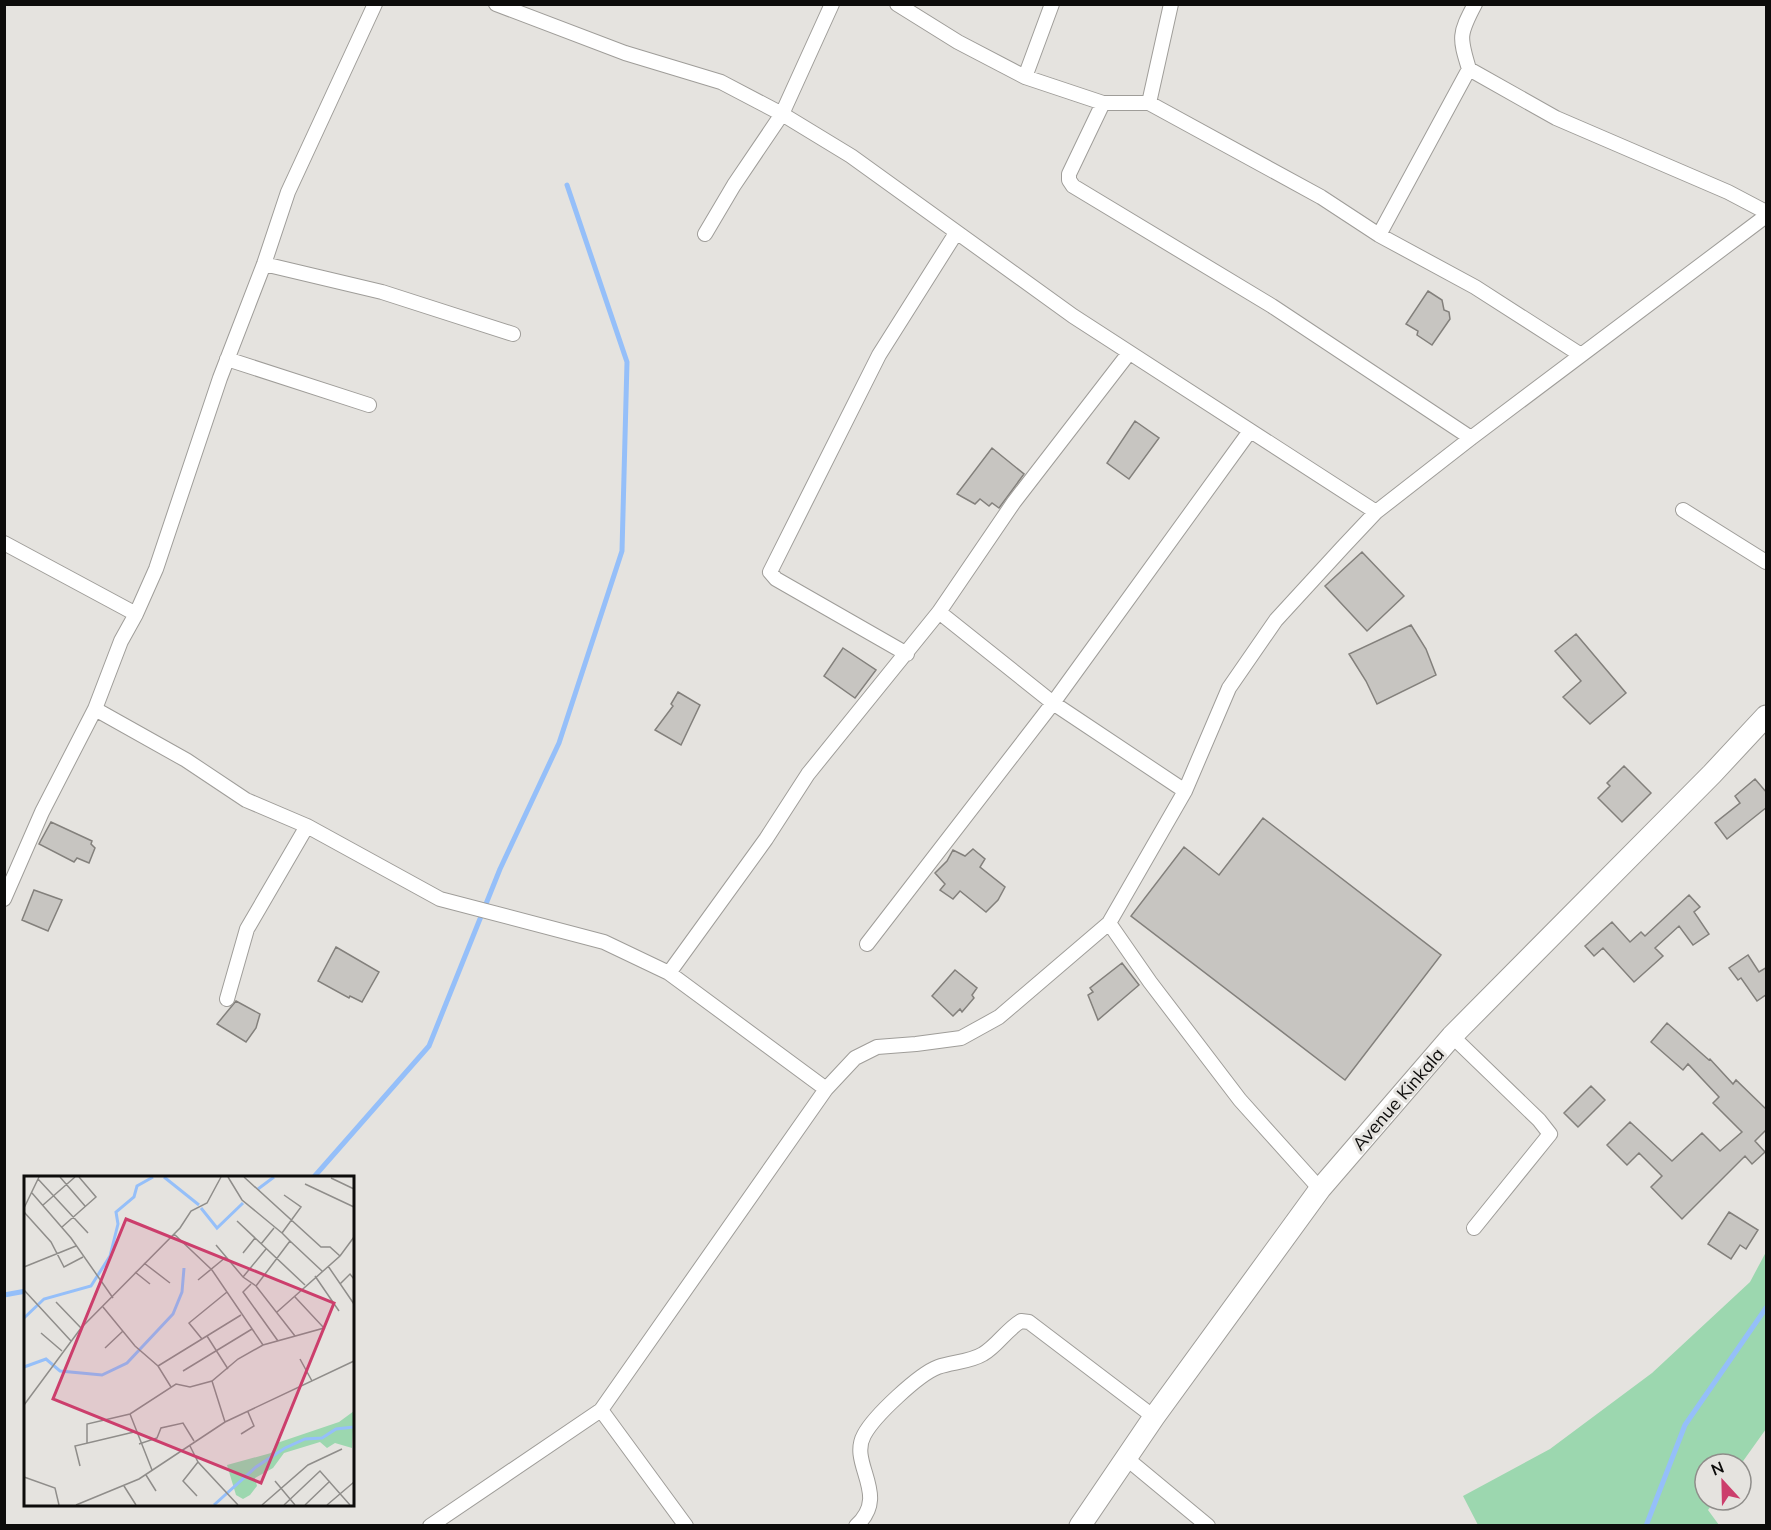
<svg xmlns="http://www.w3.org/2000/svg" width="1771" height="1530" viewBox="0 0 1771 1530" font-family="Mulish,sans-serif">
<style>
.green{fill:#9cd7af}
.lines{fill:none;stroke-linecap:round;stroke-linejoin:round}
.stream{stroke:#95bff9;stroke-width:5}
.building{fill:#c7c5c1;stroke:#83807c;stroke-width:1.5}
.street-casing{stroke:#9f9d99;stroke-width:16}
.primary-casing{stroke:#9f9d99;stroke-width:23}
.street{stroke:#fff;stroke-width:14}
.primary{stroke:#fff;stroke-width:21}
.labels{text-anchor:middle;dominant-baseline:central;stroke-width:6;stroke-linejoin:round;paint-order:stroke}
.street-label{font-size:18px;fill:#0d0c0b;stroke:#e5e3df}
.inset-river{fill:none;stroke:#95bff9;stroke-width:3}
.inset-road{fill:none;stroke:#8f8d8a;stroke-width:1.5}
.view{fill:#cc3e6c;fill-opacity:0.15;stroke:#cc3e6c;stroke-width:3}
.inset-edge{fill:none;stroke:#0d0c0b;stroke-width:3}
</style>
<rect width="100%" height="100%" fill="#e5e3df"/>
<path class="green" d="M1766 1252V1429L1741 1464H1705V1500H1715L1708 1510 1719 1525H1478L1463 1496 1550 1449 1652 1373 1750 1282Z"/>
<g class="lines">
<path class="stream" d="M313 1178 429 1046 500 869 559 743 622 551 627 362 567 185
M4 1295 26 1291
M1646 1526 1685 1425 1766 1308"/>
</g>
<path class="building" d="M1428 291 1442 300 1444 310 1449 312 1450 319 1432 345 1417 335 1418 331 1406 324Z
M1135 421 1159 438 1129 479 1107 463Z
M992 448 1024 474 999 508 992 503 989 506 980 499 975 504 957 494Z
M1362 552 1404 596 1367 631 1325 586Z
M1411 625 1426 649 1436 675 1377 704 1366 681 1349 654Z
M1576 634 1626 693 1590 724 1563 697 1581 681 1555 651Z
M843 648 876 670 855 698 824 676Z
M678 692 700 705 681 745 655 730 673 706 671 704Z
M1624 766 1651 793 1622 822 1598 798 1610 786 1607 783Z
M1755 779 1767 793V807L1727 839 1715 823 1740 803 1735 796Z
M1263 818 1441 955 1345 1080 1131 916 1184 847 1219 875Z
M51 822 92 841 91 844 95 848 89 863 77 858 74 862 39 844Z
M973 849 985 859 980 867 1005 887 998 900 986 912 960 891 953 899 940 890 945 884 935 873 947 861 953 850 965 856Z
M34 890 62 900 48 931 22 920Z
M1689 895 1700 907 1694 912 1709 934 1693 945 1679 926 1655 948 1663 956 1634 982 1603 948 1594 956 1585 946 1612 922 1630 942 1641 932 1645 936Z
M336 947 379 972 362 1002 350 996 349 998 318 981Z
M1748 955 1759 972 1767 967V994L1757 1001 1741 978 1738 980 1729 968Z
M1122 963 1139 985 1098 1020 1088 995 1093 992 1090 988Z
M955 970 977 988 972 995 974 998 962 1012 960 1009 953 1016 932 996Z
M236 1001 260 1014 256 1028 246 1042 217 1024Z
M1667 1023 1709 1060 1710 1059 1733 1084 1736 1080 1767 1110V1129L1755 1141 1765 1152 1752 1164 1745 1156 1682 1219 1651 1187 1662 1176 1639 1153 1627 1165 1607 1145 1630 1122 1672 1161 1702 1133 1720 1151 1742 1132 1713 1103 1719 1097 1688 1064 1683 1070 1651 1042Z
M1591 1086 1605 1100 1578 1127 1564 1113Z
M1729 1212 1758 1230 1746 1249 1740 1245 1731 1259 1708 1244Z"/>
<g class="lines">
<g class="street-casing">
<path id="street" d="M496 4 625 53 721 82 782 114 851 156 1073 316 1376 512
M897 4 958 42 1025 77 1103 103H1149L1321 197 1379 235 1475 287 1581 355
M1469 69 1556 118 1728 192 1766 212
M1025 77 1052 4
M1103 103 1069 174V180L1073 186 1272 306 1471 438
M1149 103 1171 4
M705 234 734 185 782 114 832 4
M1379 235 1469 69C1459 37 1459 34 1475 4
M264 264 382 292 513 334
M227 359 369 405
M1683 510 1766 562
M4 543 136 614
M939 612 1053 703 1185 791
M907 654 776 579 770 572 879 355 956 233
M95 709 186 760 246 800 307 826 440 899 604 942 669 973 826 1089
M4 899 42 812 95 709 121 641 136 614 156 569 220 378 264 264 288 192 375 4
M1109 923 1150 982 1240 1100 1320 1189
M867 944 1053 703 1250 431
M669 973 766 839 808 774 939 612 1014 502 1129 353
M227 999 247 929 307 826
M1452 1036 1539 1120 1550 1134 1474 1228
M601 1410 686 1526
M1126 1458 1208 1526
M430 1526 601 1410 826 1089 855 1058 877 1047 916 1044 961 1038 999 1017 1109 923 1185 791 1229 688 1276 620 1343 547 1376 512 1471 438 1766 216
M856 1526C891 1495 848 1464 864 1435 874 1416 919 1374 938 1367 952 1362 970 1362 983 1354 997 1346 1006 1330 1021 1321L1029 1322 1154 1417"/>
</g>
<g class="primary-casing">
<path id="primary" d="M1080 1526 1154 1417 1320 1189 1452 1036 1712 774 1766 716"/>
</g>
<use href="#street" class="street"/>
<use href="#primary" class="primary"/>
</g>
<g class="labels">
<g class="street-label">
<text transform="translate(1398 1099) rotate(-49)">Avenue Kinkala</text>
</g>
</g>
<g transform="translate(24 1176)">
<rect width="330" height="330" fill="#e5e3df"/>
<path d="M330 235 328 272 311 267 303 272 296 266 260 277 249 292 231 302 233 310 226 319 219 323 212 319 203 289 247 277 253 267 315 246Z" fill="#9cd7af"/>
<path class="inset-river" d="M140 1 175 29M234 13 250 1M177 32 193 52 219 27M0 142 20 123 67 110 86 80 94 48 92 36 110 21 113 10 129 1M0 191 22 183 36 195 78 199 103 187 149 138 158 116 160 92M190 329 232 291 261 272 281 263 298 262 312 253 330 251"/>
<path class="inset-road" d="M36 1 61 30M204 1 218 24 258 57M220 1 297 71H306L316 80M307 2 330 13M14 3 64 57M281 8 330 31M8 17 47 62 89 122M19 29 51 1M0 32 15 1M0 36 27 66 40 91 59 81M213 45 281 109M38 51 72 21 55 1M150 58 188 94 239 169M266 65 298 95M237 68 250 52M192 69 219 101 232 110 271 160M219 77 231 62M120 87 146 107M304 90 330 128M0 91 52 70M111 96 126 108M291 100 315 135M219 101 242 73M174 104 202 81M227 108 219 116 254 165M316 108 326 98 330 103M232 110 266 65 258 57 277 31 260 19M0 114 47 165M32 126 57 152M79 131 111 170 134 190 147 211M253 136 316 80 330 61M17 157 38 175M183 160 204 193M178 163 165 147 203 116M81 172 99 155M276 183 288 205M134 190 217 139M159 195 228 153M188 205 201 246M0 229 57 152 156 52 167 35 183 27 197 1M106 238 128 294M217 258 230 250 224 236M63 267V248L106 238 152 208 166 211 188 205 214 183 239 169 300 152 271 121M115 268 133 262 137 252 159 247 170 265M166 270 174 286 214 329M56 290 51 270 110 256M122 299 132 315M0 301 31 312 35 329M251 305 271 329M100 310 112 329M173 320 159 305 174 286M52 329 115 303 201 246 330 185M238 329 284 289 318 273M260 329 296 295 326 329M281 329 306 305M303 329 330 306"/>
<path class="view" d="M102 43 310 127 237 307 29 223Z"/>
<rect width="330" height="330" class="inset-edge"/>
</g>
<rect width="1771" height="1530" fill="none" stroke="#0d0c0b" stroke-width="12"/>
<g transform="translate(1723 1482) rotate(338)"><circle r="28" fill="#e5e3df" stroke="#8f8d8a" stroke-width="1.5"/>
<path d="M0-4.5L10 22L0 15L-10 22Z" fill="#cc3e6c"/>
<text y="-9" font-size="16" font-weight="bold" text-anchor="middle" fill="#0d0c0b">N</text>
</g>
</svg>
